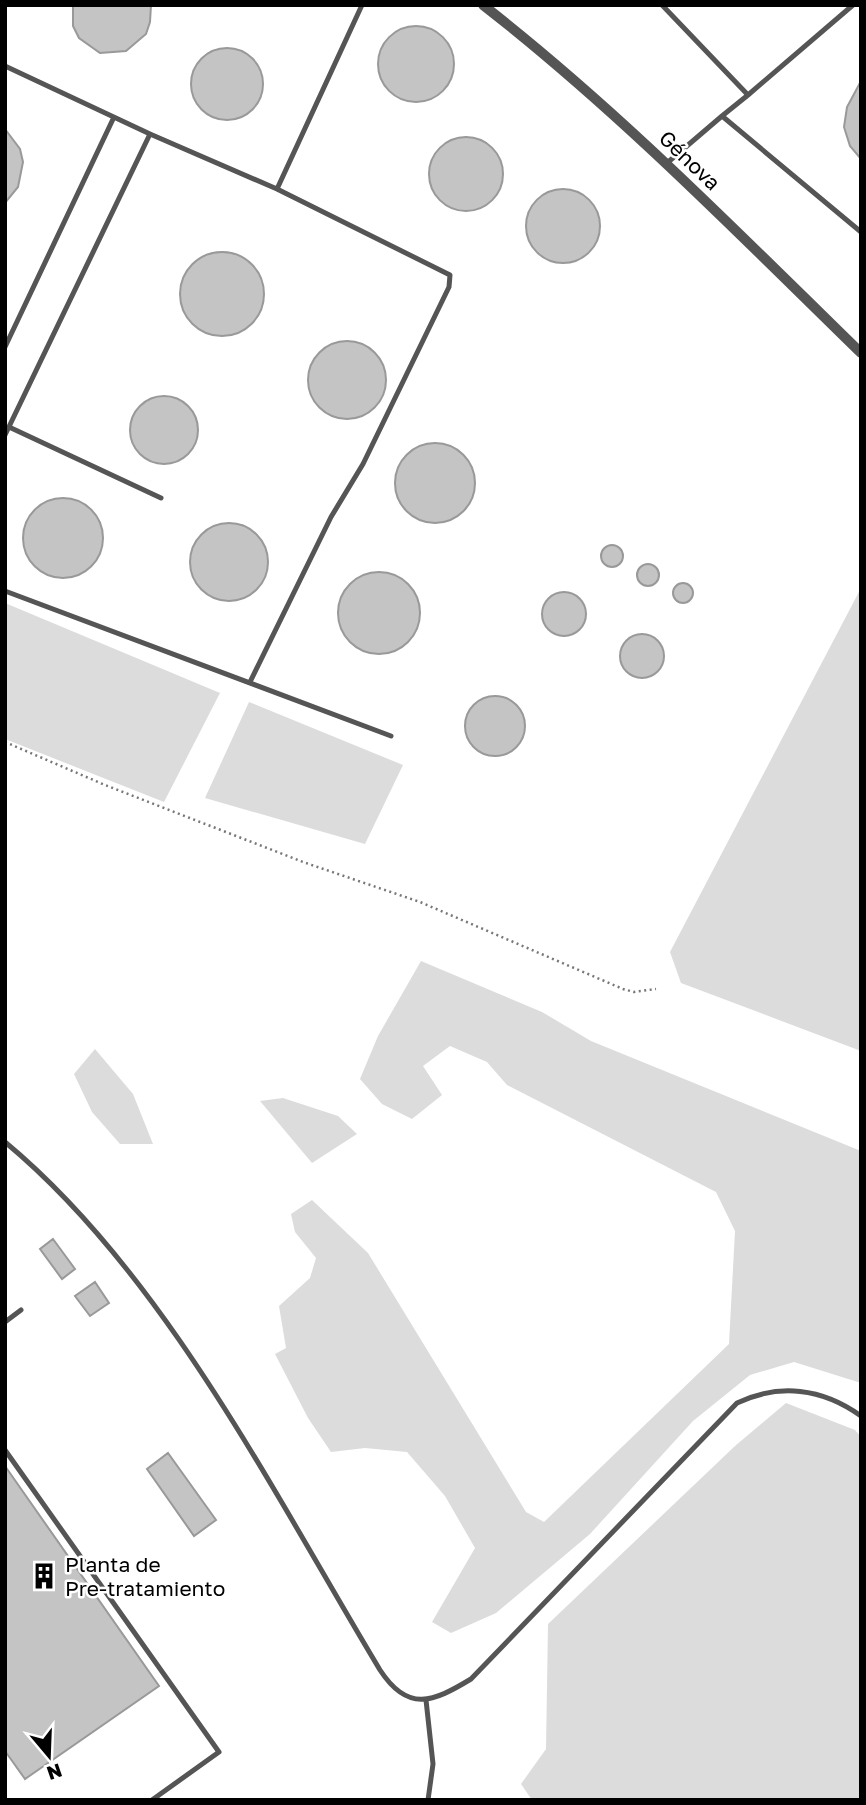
<svg xmlns="http://www.w3.org/2000/svg" width="866" height="1805" viewBox="0 0 866 1805" font-family="'Golos Text',sans-serif">
<style>
.green{fill:#dcdcdc}
.building{fill:#c4c4c4;stroke:#999;stroke-width:2}
.lines{fill:none;stroke-linecap:round;stroke-linejoin:round}
.path{stroke:#777;stroke-width:2.5;stroke-dasharray:2 3.5;stroke-linecap:butt}
.service{stroke:#555;stroke-width:5}
.minor{stroke:#555;stroke-width:10}
.labels{text-anchor:middle;dominant-baseline:central;stroke-width:5;stroke-linejoin:round;paint-order:stroke}
.street-label{font-size:21px;fill:#000;stroke:#fff}
.poi-label{font-size:21px;fill:#000;stroke:#fff;text-anchor:start}
</style>
<rect width="100%" height="100%" fill="#fff"/>
<path class="green" d="M861 588V1051L681 983 670 952Z
M5 603 220 693 164 802 5 739Z
M249 702 403 765 365 844 205 798Z
M421 961 542 1012 591 1041 861 1151V1383L794 1362 750 1375 693 1421 590 1534 496 1613 451 1633 432 1622 475 1548 445 1496 407 1452 365 1448 331 1452 308 1418 275 1354 286 1348 279 1306 310 1278 316 1258 295 1232 291 1214 312 1200 368 1253 526 1512 544 1522 729 1344 735 1231 716 1192 507 1085 487 1062 450 1046 423 1066 442 1095 412 1119 382 1104 360 1079 378 1036Z
M95 1049 133 1094 153 1144H120L92 1112 74 1074Z
M283 1098 338 1116 357 1134 312 1163 260 1101Z
M786 1403 855 1430 861 1437V1800H532L521 1784 546 1749 548 1624 735 1446Z"/>
<path class="building" d="M73 5H151L150 22 146 34 126 51 100 53 79 38 73 26Z
M378 64a38 38 0 1 1 76 0a38 38 0 1 1-76 0Z
M191 84a36 36 0 1 1 72 0a36 36 0 1 1-72 0Z
M861 81V159L850 146 844 127 847 107Z
M5 129 20 149 23 162 18 187 5 203Z
M429 174a37 37 0 1 1 74 0a37 37 0 1 1-74 0Z
M526 226a37 37 0 1 1 74 0a37 37 0 1 1-74 0Z
M180 294a42 42 0 1 1 84 0a42 42 0 1 1-84 0Z
M308 380a39 39 0 1 1 78 0a39 39 0 1 1-78 0Z
M130 430a34 34 0 1 1 68 0a34 34 0 1 1-68 0Z
M395 483a40 40 0 1 1 80 0a40 40 0 1 1-80 0Z
M23 538a40 40 0 1 1 80 0a40 40 0 1 1-80 0Z
M190 562a39 39 0 1 1 78 0a39 39 0 1 1-78 0Z
M601 556a11 11 0 1 1 22 0a11 11 0 1 1-22 0Z
M637 575a11 11 0 1 1 22 0a11 11 0 1 1-22 0Z
M338 613a41 41 0 1 1 82 0a41 41 0 1 1-82 0Z
M673 593a10 10 0 1 1 20 0a10 10 0 1 1-20 0Z
M542 614a22 22 0 1 1 44 0a22 22 0 1 1-44 0Z
M620 656a22 22 0 1 1 44 0a22 22 0 1 1-44 0Z
M465 726a30 30 0 1 1 60 0a30 30 0 1 1-60 0Z
M53 1239 75 1269 62 1279 40 1249Z
M95 1282 109 1303 90 1316 75 1296Z
M168 1453 216 1520 194 1536 147 1469Z
M5 1466 159 1686 25 1779 5 1751Z"/>
<g class="lines">
<path class="path" d="M5 742 105 785 303 862 420 902 623 989 634 992 656 989"/>
<path class="service" d="M662 5 748 95 722 116 861 232
M5 66 150 134 277 189 450 275 449 287 363 464 331 517 250 682
M748 95 853 5
M667 163 722 116
M277 189 362 5
M5 347 114 117
M9 427 161 498
M5 435 150 134
M5 591 391 736
M5 1142C164 1274 274 1494 380 1670 408 1713 433 1702 471 1679L737 1403C779 1383 822 1388 861 1416
M5 1322 21 1310
M5 1450 219 1752 152 1800
M426 1700 433 1764 428 1800"/>
<path class="minor" d="M483 5C619 111 738 233 861 353"/>
</g>
<defs>
<g id="building-bare" transform="scale(2.1)"><path d="M-4-6H4V6H1V3H-1V6H-4ZM-2.5-4.3h1.7v1.8h-1.7ZM.8-4.3h1.7v1.8H.8ZM-2.5-1h1.7V.8h-1.7ZM.8-1h1.7V.8H.8Z" fill="#000" stroke="#fff" stroke-width="2.5" paint-order="stroke"/></g>
</defs>
<g fill-rule="evenodd">
<use href="#building-bare" x="44" y="1576"/>
</g>
<g class="labels">
<g class="street-label">
<text transform="translate(690 160) rotate(44)">Génova</text>
</g>
<g class="poi-label">
<text x="65" y="1564">Planta de<tspan x="65" dy="24">Pre-tratamiento</tspan></text>
</g>
</g>
<rect width="866" height="1805" fill="none" stroke="#000000" stroke-width="14"/>
<g transform="translate(49 1756) rotate(161)" stroke="#ffffff" stroke-width="5" paint-order="stroke">
<path d="M0-5L12 26L0 18L-12 26Z" fill="#000000"/>
<text y="-10" font-size="19" font-weight="bold" text-anchor="middle" fill="#000000">N</text>
</g>
</svg>
